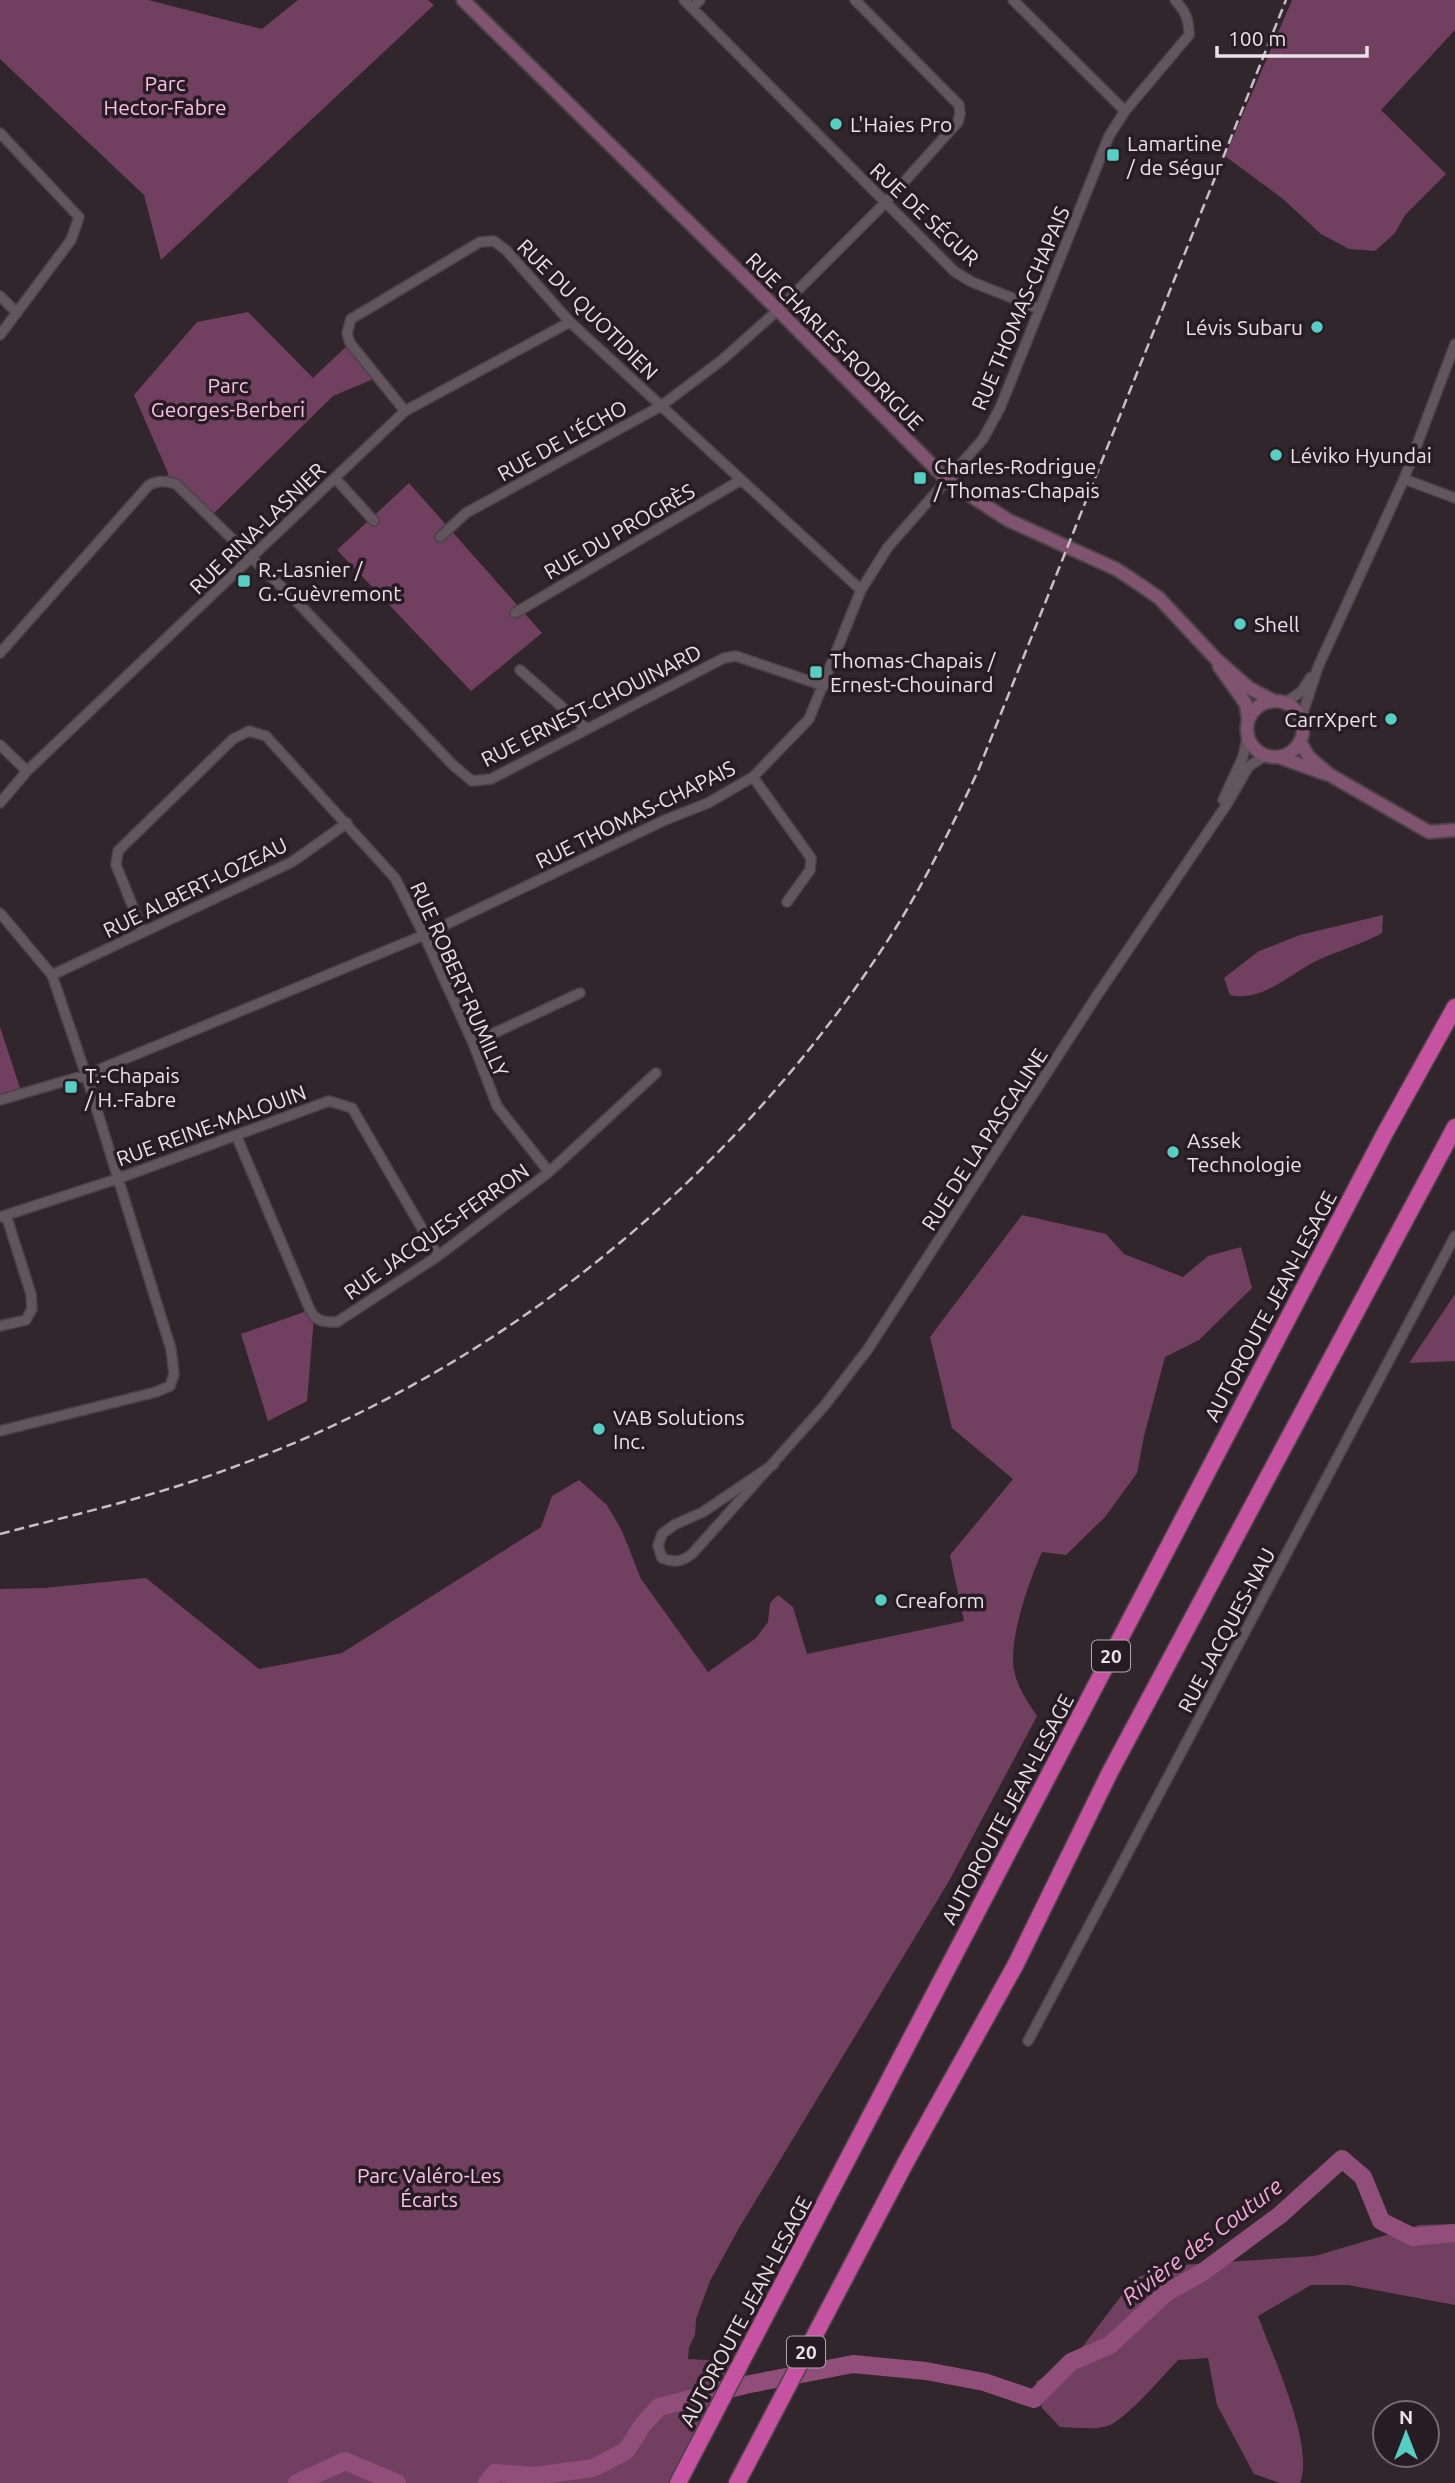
<svg xmlns="http://www.w3.org/2000/svg" width="1455" height="2483" viewBox="0 0 1455 2483" font-family="Ubuntu,sans-serif">
<style>
.green{fill:#713f60}
.lines{fill:none;stroke-linecap:round;stroke-linejoin:round}
.river{stroke:#914e7a;stroke-width:18}
.street-casing{stroke:#4c4248;stroke-width:12}
.secondary-casing{stroke:#4c4248;stroke-width:16}
.highway-casing{stroke:#4c4248;stroke-width:19}
.street{stroke:#63555d;stroke-width:9}
.secondary{stroke:#805471;stroke-width:12}
.highway{stroke:#c553a1;stroke-width:16}
.rail{stroke:#c8bfc4;stroke-width:2.5;stroke-dasharray:10 5;stroke-linecap:butt}
.poi-dot{fill:#56cec4;stroke:#281c24;stroke-width:2.5}
.labels{text-anchor:middle;dominant-baseline:central;stroke-width:7;stroke-linejoin:round;paint-order:stroke}
.shield{fill:#281c24;stroke:#b0a7ac;stroke-width:2}
.shield-label{font-size:19px;font-weight:bold;fill:#ebe2e7}
.park-label{font-size:21px;fill:#fbc0e5;stroke:#281c24}
.poi-label{font-size:21px;fill:#ebe2e7;stroke:#281c24;text-anchor:start}
.street-label{font-size:21px;fill:#ebe2e7;stroke:#281c24}
.water-label{font-size:23px;font-style:italic;fill:#f5a8d9;stroke:#281c24}
</style>
<rect width="100%" height="100%" fill="#32262d"/>
<path class="green" d="M0 0H148L262 29 298 0H428L434 5 161 260 144 195 0 59Z
M1292 0H1455V30L1381 110 1446 174 1405 215 1395 233 1375 251 1349 249 1321 234 1283 199 1225 156Z
M248 312 313 378 350 343 378 377 333 396 209 518 166 481 168 473 134 395 197 322Z
M409 483 542 633 471 691 337 550Z
M1383 915 1382 933C1362 944 1341 950 1320 959 1292 972 1262 1003 1230 995L1224 978 1259 951 1300 935Z
M0 1027 22 1094 0 1100Z
M1022 1215 1106 1234 1124 1254 1183 1277 1208 1256 1241 1247 1252 1288 1199 1340 1165 1357 1144 1436 1137 1473 1105 1517 1066 1555 1042 1552C1029 1581 1012 1630 1013 1662 1014 1682 1026 1700 1037 1716L949 1881 739 2228 710 2281 696 2319 695 2335 689 2347 688 2359 742 2362 678 2483H0V1589L44 1588 146 1578 259 1669 342 1653 541 1527 552 1496 579 1480 607 1505 622 1531 641 1579 708 1672 756 1638 768 1622 770 1603 778 1595 793 1607 807 1654 964 1621 950 1555 1013 1479 952 1428 930 1337Z
M1455 1294V1361L1409 1363Z
M310 1310 314 1317 307 1401 268 1421 241 1334Z
M1455 2224V2305L1348 2285H1311L1258 2316C1272 2355 1315 2445 1300 2483H1280L1254 2474 1217 2405 1208 2358 1178 2360C1162 2377 1129 2416 1110 2425 1096 2431 1075 2427 1060 2427L1042 2408 1036 2382 1077 2354 1134 2279 1167 2266 1315 2256 1420 2225Z"/>
<g class="lines">
<path class="river" d="M297 2483 345 2461 397 2483
M487 2483 495 2473 535 2476 593 2468 626 2451 642 2426 659 2407 745 2385 853 2364 926 2371 984 2382 1034 2399 1071 2362 1110 2345 1166 2293 1203 2272 1280 2215 1342 2159 1363 2177 1381 2221 1413 2237 1455 2233"/>
<g class="street-casing">
<path id="street" d="M684 0 955 272 972 282 1040 309
M1013 0 1125 111
M692 8 700 0
M0 133 79 217 71 240 0 335
M0 296 17 313
M405 411 350 343 347 333 351 319 480 242 494 241 507 251 570 322 861 590
M335 478 374 521
M1404 479 1455 498
M440 537 466 513 661 406 722 360 778 310 886 202 958 122 960 114 959 105 855 0
M515 613 741 480
M0 653 149 485C159 480 166 481 176 484L297 602 453 765 472 781 491 779 724 658 736 656 824 686
M520 670 587 729
M1285 703 1302 691 1311 677
M1301 719 1318 667 1404 479 1455 344
M0 745 27 771
M753 777 811 858 810 870 787 902
M1223 800 1243 757 1247 738
M0 803 27 771 405 411 570 322
M0 913 52 975 86 1075 171 1349 174 1374 170 1386 156 1392 0 1431
M143 932 116 865 118 851 233 739 249 731 266 736 395 878 424 935 473 1043 497 1106 549 1172
M52 975 292 862 347 823
M473 1043 580 993
M0 1100 86 1075 424 935 665 820 708 803 753 777 809 719 861 590 888 547 983 439 1000 408 1109 136 1125 111 1189 35C1189 19 1185 11 1175 0
M236 1135 310 1310C316 1322 324 1322 337 1322L438 1256 549 1172 656 1073
M0 1217 117 1179 329 1101 352 1108 438 1256
M0 1326 26 1320 32 1309 31 1294 6 1215
M774 1464 703 1512 674 1525 662 1534 658 1546 662 1558C675 1563 681 1562 692 1554L825 1405 868 1349 1098 994 1227 804 1249 766 1265 756
M1028 2041 1455 1236"/>
</g>
<g class="secondary-casing">
<path id="secondary" d="M463 0 778 310 948 481 1008 520 1116 569 1139 584 1159 598 1216 659 1249 688 1274 701
M1219 666 1246 704 1248 719
M1247 729a28 28 0 1 1 56 0a28 28 0 1 1-56 0Z
M1300 742 1309 757 1330 775 1429 832 1455 830
M1279 757 1326 774"/>
</g>
<g class="highway-casing">
<path id="highway" d="M678 2483 1385 1133 1455 1007
M737 2483 907 2160 1016 1964 1110 1772 1455 1127"/>
</g>
<use href="#street" class="street"/>
<use href="#secondary" class="secondary"/>
<use href="#highway" class="highway"/>
<path class="rail" d="M0 1534C77 1514 155 1496 231 1468 502 1369 734 1179 890 937 924 884 951 828 978 771L1286 0"/>
</g>
<g class="poi-dot">
<circle cx="836" cy="124" r="7"/>
<rect x="1106" y="148" width="14" height="14" rx="3.5"/>
<circle cx="1317" cy="327" r="7"/>
<circle cx="1276" cy="455" r="7"/>
<rect x="913" y="471" width="14" height="14" rx="3.5"/>
<rect x="237" y="574" width="14" height="14" rx="3.5"/>
<circle cx="1240" cy="624" r="7"/>
<rect x="809" y="665" width="14" height="14" rx="3.5"/>
<circle cx="1391" cy="719" r="7"/>
<rect x="64" y="1080" width="14" height="14" rx="3.5"/>
<circle cx="1173" cy="1152" r="7"/>
<circle cx="599" cy="1429" r="7"/>
<circle cx="881" cy="1600" r="7"/>
</g>
<g class="labels">
<g class="shield">
<rect x="1092" y="1640.5" width="38" height="31" rx="5"/>
<rect x="787" y="2336.5" width="38" height="31" rx="5"/>
</g>
<g class="shield-label">
<text x="1111" y="1656">20</text>
<text x="806" y="2352">20</text>
</g>
<g class="park-label">
<text x="165" y="83">Parc<tspan x="165" dy="24">Hector-Fabre</tspan></text>
<text x="228" y="385">Parc<tspan x="228" dy="24">Georges-Berberi</tspan></text>
<text x="429" y="2175">Parc Valéro-Les<tspan x="429" dy="24">Écarts</tspan></text>
</g>
<g class="poi-label">
<text x="850" y="124">L'Haies Pro</text>
<text x="1127" y="143">Lamartine<tspan x="1127" dy="24">/ de Ségur</tspan></text>
<text x="1303" y="327" text-anchor="end">Lévis Subaru</text>
<text x="1290" y="455">Léviko Hyundai</text>
<text x="934" y="466">Charles-Rodrigue<tspan x="934" dy="24">/ Thomas-Chapais</tspan></text>
<text x="258" y="569">R.-Lasnier /<tspan x="258" dy="24">G.-Guèvremont</tspan></text>
<text x="1254" y="624">Shell</text>
<text x="830" y="660">Thomas-Chapais /<tspan x="830" dy="24">Ernest-Chouinard</tspan></text>
<text x="1377" y="719" text-anchor="end">CarrXpert</text>
<text x="85" y="1075">T.-Chapais<tspan x="85" dy="24">/ H.-Fabre</tspan></text>
<text x="1187" y="1140">Assek<tspan x="1187" dy="24">Technologie</tspan></text>
<text x="613" y="1417">VAB Solutions<tspan x="613" dy="24">Inc.</tspan></text>
<text x="895" y="1600">Creaform</text>
</g>
<g class="street-label">
<text transform="translate(925 214) rotate(43)">RUE DE SÉGUR</text>
<text transform="translate(1020 308) rotate(-67)">RUE THOMAS-CHAPAIS</text>
<text transform="translate(588 309) rotate(45)">RUE DU QUOTIDIEN</text>
<text transform="translate(835 341) rotate(45)">RUE CHARLES-RODRIGUE</text>
<text transform="translate(562 440) rotate(-29)">RUE DE L'ÉCHO</text>
<text transform="translate(257 528) rotate(-44)">RUE RINA-LASNIER</text>
<text transform="translate(619 531) rotate(-30)">RUE DU PROGRÈS</text>
<text transform="translate(591 705) rotate(-27)">RUE ERNEST-CHOUINARD</text>
<text transform="translate(635 814) rotate(-26)">RUE THOMAS-CHAPAIS</text>
<text transform="translate(195 887) rotate(-26)">RUE ALBERT-LOZEAU</text>
<text transform="translate(460 979) rotate(66)">RUE ROBERT-RUMILLY</text>
<text transform="translate(211 1125) rotate(-20)">RUE REINE-MALOUIN</text>
<text transform="translate(984 1139) rotate(-57)">RUE DE LA PASCALINE</text>
<text transform="translate(436 1231) rotate(-35)">RUE JACQUES-FERRON</text>
<text transform="translate(1270 1306) rotate(-62)">AUTOROUTE JEAN-LESAGE</text>
<text transform="translate(1226 1630) rotate(-62)">RUE JACQUES-NAU</text>
<text transform="translate(1007 1809) rotate(-62)">AUTOROUTE JEAN-LESAGE</text>
<text transform="translate(745 2311) rotate(-62)">AUTOROUTE JEAN-LESAGE</text>
</g>
<g class="water-label">
<text transform="translate(1202 2241) rotate(-37)">Rivière des Couture</text>
</g>
</g>
<g transform="translate(1406 2434)"><circle r="33" fill="#281c24" stroke="#766b72" stroke-width="2"/>
<path d="M0-5L12 26L0 18L-12 26Z" fill="#56cec4"/>
<text y="-10" font-size="19" font-weight="bold" text-anchor="middle" fill="#ebe2e7">N</text>
</g>
<path d="M1217 46v10h150v-10" fill="none" stroke="#ebe2e7" stroke-width="3.5"/>
<text x="1228" y="46" font-size="21" fill="#ebe2e7" stroke="#281c24" stroke-width="5" paint-order="stroke">100 m</text>
</svg>
